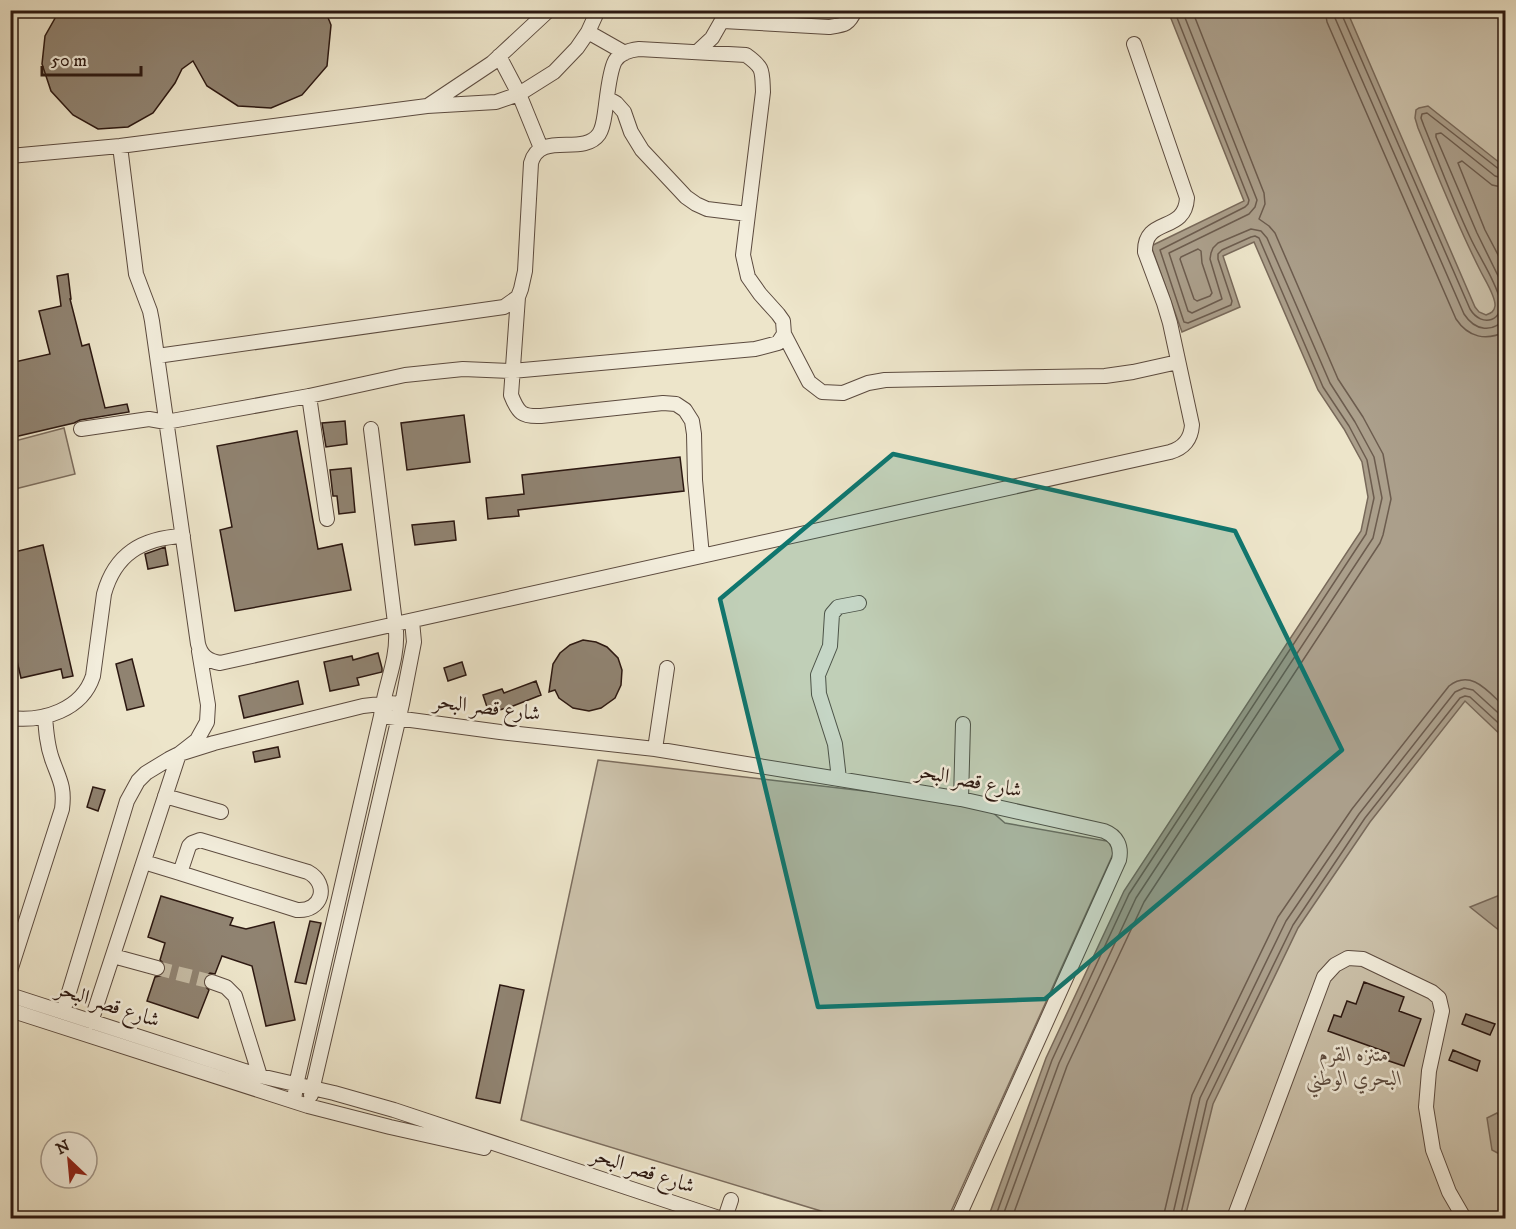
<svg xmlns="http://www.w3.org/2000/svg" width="1516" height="1229" viewBox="0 0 1516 1229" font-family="'IM FELL DW Pica',Amiri,serif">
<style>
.green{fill:#ccc2ab;stroke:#7c6d5e;stroke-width:1.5}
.water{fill:#ab9f8b;stroke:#78695a;stroke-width:1.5}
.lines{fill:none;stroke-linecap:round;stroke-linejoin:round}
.shore{stroke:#6c5c4e;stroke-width:1.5}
.building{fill:#908371;stroke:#2c1811;stroke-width:1.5}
.minor-tunnel{stroke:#c6bca5;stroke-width:14;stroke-dasharray:14 7;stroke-linecap:butt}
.minor-casing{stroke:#5c4b3f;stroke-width:16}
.minor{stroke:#f3eedd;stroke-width:14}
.marked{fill:#0f766e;fill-opacity:0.2;stroke:#0f766e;stroke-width:4.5;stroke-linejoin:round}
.labels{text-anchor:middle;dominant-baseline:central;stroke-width:5;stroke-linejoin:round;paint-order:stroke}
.street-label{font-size:21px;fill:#2c1811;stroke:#f3eedd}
.park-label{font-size:21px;font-style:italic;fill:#5c4b3f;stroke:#f3eedd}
</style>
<rect width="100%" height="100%" fill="#ede5ca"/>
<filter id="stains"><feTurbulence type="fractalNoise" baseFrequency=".00333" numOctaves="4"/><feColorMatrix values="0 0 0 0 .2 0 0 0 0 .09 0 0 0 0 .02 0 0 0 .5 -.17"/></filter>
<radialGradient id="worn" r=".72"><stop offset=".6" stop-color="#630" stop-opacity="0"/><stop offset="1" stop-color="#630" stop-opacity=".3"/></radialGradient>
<path class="green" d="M1321 11H1505V423Z
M64 428 75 474 11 490V442Z
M1505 558V1218H1131Z
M598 760 984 805 1005 823 1118 843 948 1218H844L521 1120Z"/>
<path class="water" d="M1168 11H1347L1475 307 1479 312 1486 315C1491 313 1494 312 1495 306 1496 297 1485 280 1481 272 1457 225 1438 176 1418 128L1415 118 1416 110 1419 108 1428 106 1505 167V739L1465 701 1370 822 1298 928 1213 1104 1185 1218H988L1046 1058 1124 891 1361 531 1368 497 1362 462 1344 429 1318 390 1254 242 1223 256 1240 307 1182 332 1151 246 1244 201Z
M1505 893H1506L1505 935 1470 907Z
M1497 1113 1505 1122V1157L1492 1150 1487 1118Z"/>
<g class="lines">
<path class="shore" d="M1325 10 1327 22 1456 319C1468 337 1486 342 1506 331
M1334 10 1335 18 1464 314C1475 331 1493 334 1506 317
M1342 10V15L1470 309C1482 329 1505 320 1500 300 1495 279 1479 257 1470 237 1453 201 1439 163 1424 126L1421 118 1422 114 1427 113 1500 170 1506 171
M1506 179 1495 176 1441 133 1436 134V137L1477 233 1506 292
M1506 188 1492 185 1462 161 1458 163 1485 230 1506 270
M1198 249 1201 251 1202 263 1212 293 1210 296 1197 301 1194 299 1180 259 1181 257Z
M995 1218 1052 1060 1129 894 1366 534 1374 498 1367 460 1349 426 1323 387 1259 238 1255 236 1251 237 1222 250 1218 254V259L1232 301 1231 305 1188 323 1184 322 1160 250 1245 207 1248 204 1249 200 1174 10
M1002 1218 1059 1063 1136 898 1373 538 1382 498 1374 457 1355 422 1330 383 1267 238 1261 231 1251 229 1218 243 1213 248 1211 253 1210 259 1222 299 1192 313 1188 311 1169 253 1249 214 1255 207 1257 200 1182 10
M1012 1218 1067 1066 1144 902 1380 543 1383 535 1391 499 1383 454 1363 417 1338 379 1275 233 1269 226 1259 219 1265 204 1264 193 1192 10
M1163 1218 1192 1095 1278 917 1352 809 1449 686C1472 668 1489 693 1506 708
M1172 1218 1200 1098 1286 921 1359 814 1455 692 1464 688 1473 690 1506 720
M1180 1218 1207 1101 1293 925 1365 818 1460 698 1465 696 1470 697 1506 730"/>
</g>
<path class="building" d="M61 10H325L331 25 327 66 302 95 271 108 238 106 207 86 193 61 182 69 175 83 153 113 128 127 98 129 73 115 51 91 42 64 45 36 58 13Z
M68 274 71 299H70L82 346 89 344 105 408 127 404 129 412 80 420 74 423 10 438V363L50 354 39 311 61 306 57 276Z
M464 415 470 462 407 470 401 423Z
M345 421 347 444 326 447 322 423Z
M297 431 318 549 342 544 351 590 235 611 220 530 232 527 217 446Z
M680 457 684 491 518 510 519 516 488 519 486 498 524 494 522 475Z
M351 468 355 512 339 514 337 496H333L330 470Z
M454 521 456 540 415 545 412 525Z
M43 545 73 676 63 678 61 669 21 678 10 631V553Z
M165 547 168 565 148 569 145 554Z
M583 640 596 642 607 647 618 658 622 670 621 685 615 698 601 708 589 711 573 708 559 698 555 690 549 692 553 664 560 653 570 645Z
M378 653 382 668V672L357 678 359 685 330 691 324 662 352 656 353 660Z
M132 659 144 706 127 710 116 664Z
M462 662 466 675 448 681 444 668Z
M298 681 303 704 244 718 239 696Z
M536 681 541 695 513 706 489 713 483 695 502 689 504 693Z
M278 747 280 757 255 762 253 752Z
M93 787 105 790 98 811 87 807Z
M161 896 233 918 230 925 246 929 274 922 295 1020 266 1026 252 966 222 956 215 974 210 973 204 978 203 984 209 990 198 1018 147 1001 155 977 163 975 166 970 165 965 160 960 165 943 148 937Z
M310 921 321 923 306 984 295 982Z
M1364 982 1404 997 1399 1011 1421 1019 1404 1066 1386 1060 1389 1053 1328 1031 1334 1015 1341 1017 1347 1001 1356 1004Z
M500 985 524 990 500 1103 476 1098Z
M1466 1014 1495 1024 1490 1035 1462 1024Z
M1453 1050 1480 1061 1477 1071 1449 1060Z"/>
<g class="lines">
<path class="minor-tunnel" d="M157 968 212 982"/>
<g class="minor-casing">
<path id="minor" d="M723 21 829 27C844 25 849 25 855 10
M588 32 625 53
M697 52 712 38 728 10
M499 56 519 94 541 148
M607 98 616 103 624 112 631 132 642 150 686 197 696 204 707 209 748 214
M429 105 492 63 549 10
M120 146 136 274 150 311 152 321 198 644C201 656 208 661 220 663L1170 452C1184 448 1191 439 1192 425L1170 323 1164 303 1145 252C1144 216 1185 234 1187 198L1134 44
M10 156 120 146 427 106 496 102 519 94 554 72 577 48 588 32 598 10
M518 297 511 395C518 413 522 417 541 416L663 403 676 404 685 410 692 421 694 434 695 480 702 556
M157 356 504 307 518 297 521 289 525 271 531 163C540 130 583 157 599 134 603 128 604 119 605 112 607 99 609 72 615 61 620 53 630 50 639 49L746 55C764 68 762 70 763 92L743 255 748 277 760 294 778 314 783 321 784 334 809 382 822 392 843 393 868 383 885 380 1105 376 1133 372 1178 362
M309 396 327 519
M81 429 149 419 166 422 309 396 405 375 463 369 512 371 755 349 778 343 784 334
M381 716 500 732 655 749 961 799 1104 831C1117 836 1122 846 1119 860L958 1218
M10 718C43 722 82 710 93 676L104 594C115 554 142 538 183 536
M655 749 667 668
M839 779 835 744 819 694 818 675 830 646 832 614 838 607 859 603
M165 796 221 812
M961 799 963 724
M200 840 308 872C330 884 322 912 297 910L180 873 189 846 192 843Z
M144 862 180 873
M113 956 157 968
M10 971 62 809C65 786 59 779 52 759 47 745 46 731 45 716
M212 982 226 987 235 996 260 1076
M10 995 260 1076 334 1093 394 1110 719 1218
M10 1010 308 1106 390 1127 484 1148
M63 1012 127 801 138 781 146 773 169 759 179 754 214 743 363 706 389 703 402 704
M91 1022 179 754 197 740 207 722 208 705 199 651
M311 1095 402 704 414 642 412 621
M294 1101 296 1085 381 716C384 687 398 661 396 631L371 429
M725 1218 731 1200
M1234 1218 1324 977 1335 965 1348 958 1363 959 1432 992 1439 998 1442 1011 1429 1071 1426 1107 1433 1150 1449 1192 1464 1218"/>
</g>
<use href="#minor" class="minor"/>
</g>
<path class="marked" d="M893 454 1235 531 1342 750 1045 999 818 1007 720 599Z"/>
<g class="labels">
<g class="street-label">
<text transform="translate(487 708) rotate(7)">شارع قصر البحر</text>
<text transform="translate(969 781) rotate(11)">شارع قصر البحر</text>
<text transform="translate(108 1005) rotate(18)">شارع قصر البحر</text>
<text transform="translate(643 1171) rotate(18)">شارع قصر البحر</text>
</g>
<g class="park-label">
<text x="1354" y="1055">متنزه القرم<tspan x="1354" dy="24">البحري الوطني</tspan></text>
</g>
</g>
<rect width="1516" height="1229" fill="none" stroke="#ede5ca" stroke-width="36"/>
<rect x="12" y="12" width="1492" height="1205" fill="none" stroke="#2c1811" stroke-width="3"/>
<rect x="18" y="18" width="1480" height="1193" fill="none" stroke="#2c1811" stroke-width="1.5"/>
<g transform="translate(69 1160) rotate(334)"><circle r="28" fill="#f3eedd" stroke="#a3988b" stroke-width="1.5"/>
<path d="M0-4.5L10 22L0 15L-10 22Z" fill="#8f2418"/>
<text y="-9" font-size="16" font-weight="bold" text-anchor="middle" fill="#2c1811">N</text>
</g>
<path d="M42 66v9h99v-9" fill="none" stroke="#2c1811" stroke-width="3"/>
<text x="51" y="66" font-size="18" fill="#2c1811" stroke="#f3eedd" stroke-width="4.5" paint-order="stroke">50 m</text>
<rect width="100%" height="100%" filter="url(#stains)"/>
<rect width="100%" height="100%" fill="url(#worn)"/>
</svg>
